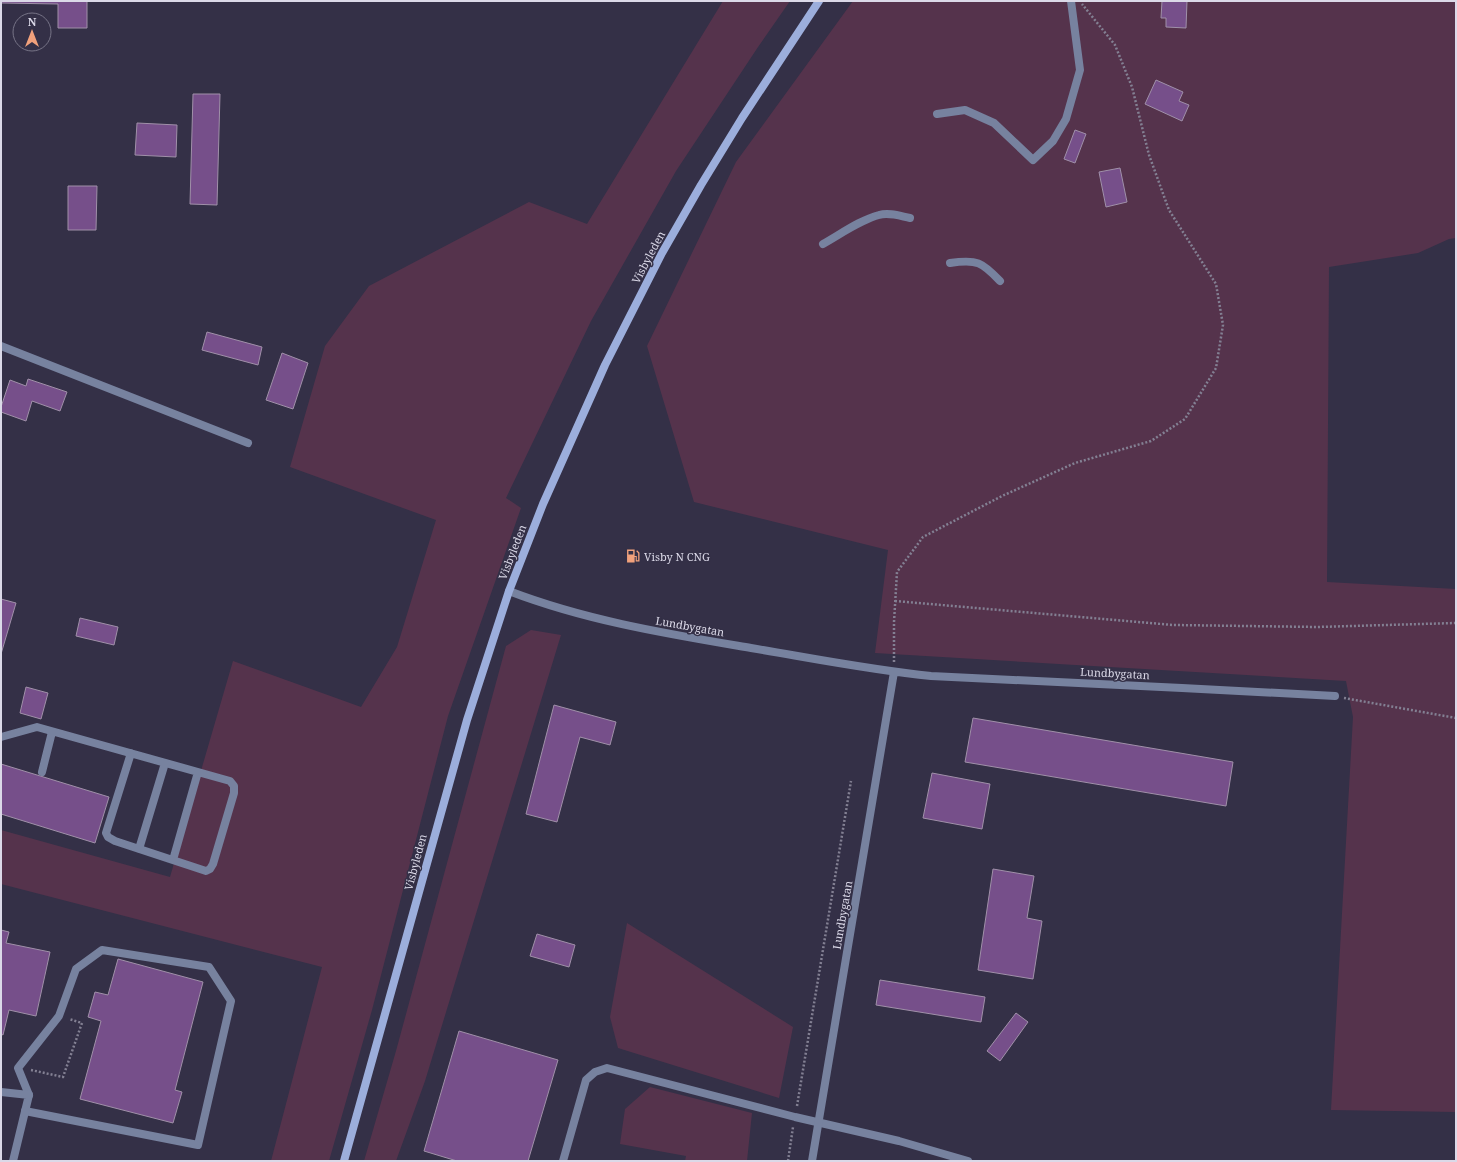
<svg xmlns="http://www.w3.org/2000/svg" width="1457" height="1162" viewBox="0 0 1457 1162" font-family="'Noto Serif',serif">
<style>
.green{fill:#55334c}
.building{fill:#764f8a;stroke:#a090a9}
.lines{fill:none;stroke-linecap:round;stroke-linejoin:round}
.path{stroke:#838093;stroke-width:2.5;stroke-dasharray:2 2;stroke-linecap:butt}
.lane{stroke:#77829f;stroke-width:8}
.street{stroke:#77829f;stroke-width:8}
.secondary{stroke:#9caedc;stroke-width:8}
.labels{text-anchor:middle;dominant-baseline:central;stroke-width:3;stroke-linejoin:round;paint-order:stroke}
.street-label{font-size:11px;fill:#dbd9e8;stroke:#343047}
.poi-label{font-size:11px;fill:#dbd9e8;stroke:#343047;text-anchor:start}
</style>
<rect width="100%" height="100%" fill="#343047"/>
<path class="green" d="M723 1H790L758 47 676 171 591 321 506 498 521 508 448 716 372 1010 329 1161H271L322 967 1 884V830L170 877 233 661 361 707 397 647 436 520 290 467 325 346 369 286 529 202 587 224Z
M853 1H1456V238L1449 239 1418 253 1329 267 1327 582 1456 589V1112L1331 1110 1353 717 1346 681 875 653 888 550 694 502 647 346 736 162Z
M531 630 561 635 425 1081 396 1161H364L396 1051 506 646Z
M627 923 793 1027 779 1098 618 1048 610 1017Z
M650 1087 752 1113 747 1161H685L686 1156 620 1144 625 1109Z"/>
<path class="building" d="M1 1H87V28H58V4L1 3Z
M1162 1H1187L1186 28 1166 27V18H1161Z
M1156 80 1183 92 1179 101 1189 105 1182 121 1145 104Z
M193 94H220L217 205 190 204Z
M137 123 177 125 176 157 135 155Z
M1075 130 1086 134 1075 163 1064 159Z
M1120 168 1127 202 1106 207 1099 172Z
M68 186H97L96 230H68Z
M207 332 262 347 258 365 202 350Z
M282 353 308 363 293 409 266 400Z
M28 379 67 392 60 411 32 401 26 421 1 412V407L10 380 26 386Z
M1 599 16 603 1 654Z
M80 618 118 627 114 645 76 636Z
M26 687 48 693 41 719 20 713Z
M554 705 616 722 610 745 580 737 557 822 526 814Z
M973 718 1233 762 1226 806 965 762Z
M1 764 109 797 95 843 1 814Z
M932 773 990 784 982 829 923 818Z
M993 869 1034 876 1027 918 1042 921 1033 979 978 970Z
M1 930 9 932 6 943 50 952 36 1016 9 1010 3 1035 1 1034Z
M537 934 575 945 569 967 530 956Z
M118 959 203 982 175 1090 182 1092 173 1123 80 1099 101 1021 88 1017 95 992 108 995Z
M880 980 985 997 981 1022 876 1005Z
M1016 1013 1028 1022 1000 1061 987 1051Z
M459 1031 558 1060 528 1161H457L424 1151Z"/>
<g class="lines">
<path class="path" d="M895 601 1173 625 1317 627 1456 623
M894 662V622L897 572 923 537 1002 496 1075 463 1151 441 1185 419 1216 368 1223 325 1216 284 1169 210 1149 155 1132 87 1115 45 1082 4
M1344 698 1456 718
M31 1070 63 1077 82 1023 69 1019
M797 1106 851 781
M788 1161 793 1127"/>
<path class="lane" d="M823 244C841 234 860 220 879 215 889 212 900 216 910 218
M950 263C977 259 982 262 1000 281
M1 737 37 727 230 781 234 786V793L213 864 210 869 206 871 115 841 108 837 106 833 131 753
M42 772 52 732
M139 849 165 763
M173 860 198 772
M25 1111 198 1145 231 1001 209 967 102 950 76 969 59 1016 18 1068 29 1095
M563 1161 586 1080 595 1072 607 1068 795 1117 899 1141 968 1161"/>
<path class="street" d="M937 114 965 110 994 123 1033 160 1053 141 1066 119 1080 70 1071 1
M1 346 248 443
M509 591C587 621 669 634 751 648 811 658 871 670 931 676L1182 688 1335 696
M1 1092 29 1095 13 1161
M812 1161 894 672"/>
<path class="secondary" d="M344 1161 467 720 509 591 543 504 605 365 662 253 701 185 742 118 819 1"/>
</g>
<defs>
<g id="fuel-bare" transform="scale(1.08)"><path d="M-5.5-6h7V0h2V4h1.3V-2.5L3-4.5l.8-.8L6-3V5H2.5V1h-1V6h-7ZM-4.2-4.7v3.2H.2V-4.7Z" fill="#f1a17c" stroke="#343047" stroke-width="2.5" paint-order="stroke"/></g>
</defs>
<g fill-rule="evenodd">
<use href="#fuel-bare" x="633" y="556"/>
</g>
<g class="labels">
<g class="street-label">
<text transform="translate(648 257) rotate(-62)">Visbyleden</text>
<text transform="translate(512 552) rotate(-69)">Visbyleden</text>
<text transform="translate(690 626) rotate(10)">Lundbygatan</text>
<text transform="translate(1115 673) rotate(3)">Lundbygatan</text>
<text transform="translate(415 862) rotate(-75)">Visbyleden</text>
<text transform="translate(842 915) rotate(-80)">Lundbygatan</text>
</g>
<g class="poi-label">
<text x="644" y="556">Visby N CNG</text>
</g>
</g>
<rect width="1457" height="1162" fill="none" stroke="#dbd9e8" stroke-width="4"/>
<g transform="translate(32 32)"><circle r="19" fill="#343047" stroke="#777487"/>
<path d="M0-3L7 15L0 10L-7 15Z" fill="#f1a17c"/>
<text y="-6" font-size="11" font-weight="bold" text-anchor="middle" fill="#dbd9e8">N</text>
</g>
</svg>
